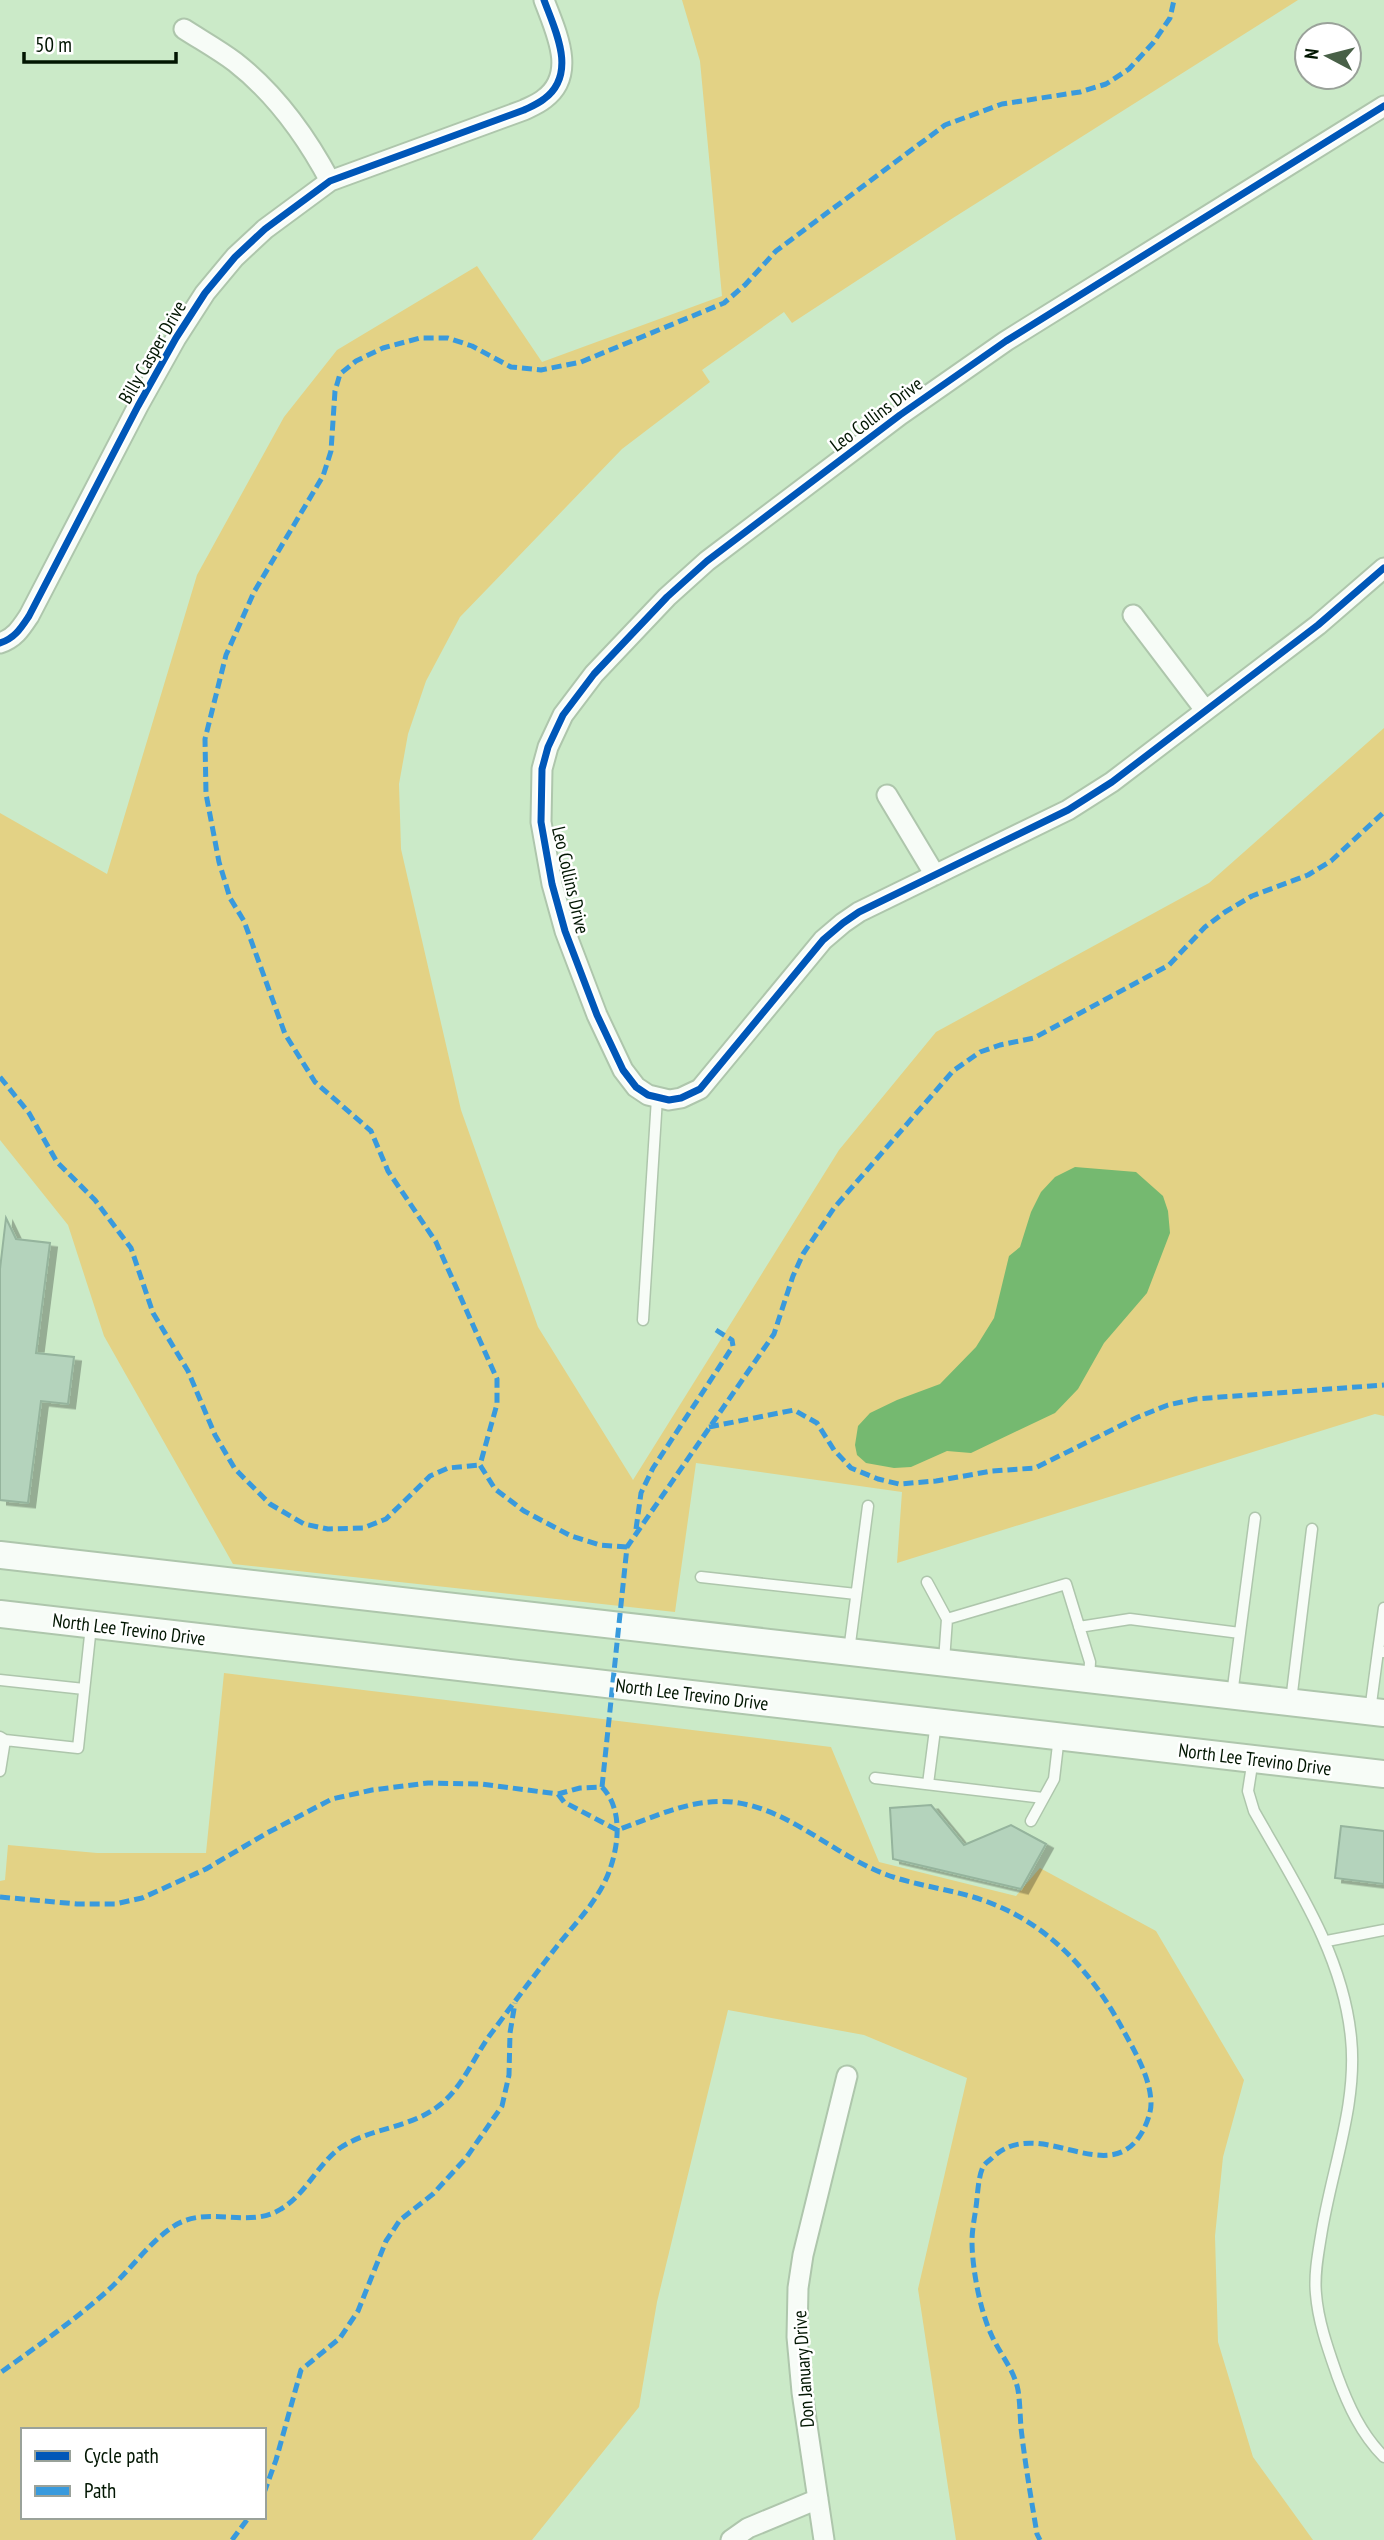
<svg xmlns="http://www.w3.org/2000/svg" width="1384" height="2540" viewBox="0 0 1384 2540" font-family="'PT Sans Narrow',sans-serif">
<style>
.green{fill:#e3d285;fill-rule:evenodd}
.water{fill:#75b970}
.building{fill:#b4d3bc;stroke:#95b49d;stroke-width:2;filter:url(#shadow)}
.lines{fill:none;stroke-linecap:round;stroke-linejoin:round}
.service-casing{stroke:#aec6ac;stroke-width:13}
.minor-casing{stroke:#aec6ac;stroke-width:23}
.secondary-casing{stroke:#aec6ac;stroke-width:30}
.service{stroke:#f7fcf7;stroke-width:10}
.minor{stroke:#f7fcf7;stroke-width:19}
.secondary{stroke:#f7fcf7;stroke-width:26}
.quiet{stroke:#399add;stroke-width:5;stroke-dasharray:10 5;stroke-linecap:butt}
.cycleway-casing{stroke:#fff;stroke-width:11}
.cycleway{stroke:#0057b8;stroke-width:7}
.labels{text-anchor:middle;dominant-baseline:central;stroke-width:5;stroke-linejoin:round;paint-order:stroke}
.street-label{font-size:19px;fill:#021602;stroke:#fff}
</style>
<defs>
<filter id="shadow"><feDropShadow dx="7" dy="4.5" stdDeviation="0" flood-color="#0004"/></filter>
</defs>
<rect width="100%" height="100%" fill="#cbeac8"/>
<path class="green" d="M682 0H1298L953 218 792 323 784 312 702 370 710 382 622 449 460 617 426 681 408 734 399 784 401 849 461 1110 538 1327 633 1480 839 1150 936 1032 1209 883 1384 728V1416L1375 1414 897 1563 902 1492 696 1463 675 1612 233 1564 104 1336 68 1225 0 1140V813L107 874 197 575 284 417 337 350 477 266 542 362 722 296 700 61Z
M224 1673 831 1747 879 1862 1016 1896 1040 1868 1156 1931 1244 2080 1223 2157 1215 2236 1218 2342 1253 2457 1313 2540H956L918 2289 967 2078 864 2035 728 2010 657 2302 639 2407 532 2540H0V1881L5 1880 8 1845 97 1853H206ZM23 2430H264V2517H23Z"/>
<path class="water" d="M1075 1167 1136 1172 1163 1196 1168 1211 1170 1233 1147 1293 1104 1343 1078 1389 1055 1413 971 1453 947 1451 911 1467 894 1468 866 1463 857 1455 855 1445 858 1426 870 1413 897 1400 940 1384 976 1347 994 1318 1009 1256 1020 1247 1031 1212 1041 1192 1055 1177Z"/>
<path class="building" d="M6 1218 16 1239 50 1243 36 1353 74 1357 68 1404 41 1401 28 1503 0 1500V1269Z
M931 1805 964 1845 1011 1825 1046 1844 1021 1889 893 1859 890 1808Z
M1341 1826 1384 1831V1884L1335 1878Z"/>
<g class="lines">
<g class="service-casing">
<path id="service" d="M643 1320 657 1098
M701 1577 856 1594
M927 1582 947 1619 1066 1584 1090 1662 1089 1679
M1079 1627 1130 1619 1240 1633 1255 1518
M849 1651 868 1506
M1378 1651 1384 1608
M944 1661 947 1619
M0 1680 84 1689
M1232 1695 1240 1633
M1291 1701 1312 1529
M1370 1711 1378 1651 1384 1652
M0 1737 5 1740 78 1748 91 1626
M1253 1759 1248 1791 1254 1811C1294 1882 1343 1954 1351 2038 1358 2104 1331 2171 1321 2236 1318 2254 1314 2275 1316 2294 1318 2321 1328 2349 1337 2375 1348 2405 1361 2434 1384 2457
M0 1771 5 1740
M875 1778 1043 1798
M928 1784 936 1722
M1031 1821 1054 1779 1059 1736
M1327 1941 1384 1930"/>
</g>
<g class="minor-casing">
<path id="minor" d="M184 29C201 40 219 50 235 62 276 94 306 136 330 181
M1384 106 1006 341 900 415 707 561 667 597 594 674 563 715 548 747 542 769 541 822 552 884 565 931 597 1015 623 1070 636 1087 648 1095 669 1100 681 1098 700 1089 823 940 843 923 859 912 1068 810 1112 782 1318 625 1384 568
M1133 615 1205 710
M0 643C15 638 21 628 29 616L138 406 176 338 205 293 235 257 265 229 330 181 524 110C530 107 538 104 544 99 578 74 555 30 544 0
M887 795 935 875
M731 2540 748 2528 818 2499
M824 2540 802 2392 797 2337 798 2288 803 2255 847 2076"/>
</g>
<g class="secondary-casing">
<path id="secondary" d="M0 1555 1384 1713
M0 1614 1384 1774"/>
</g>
<use href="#service" class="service"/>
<use href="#minor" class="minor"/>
<use href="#secondary" class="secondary"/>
<path class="quiet" d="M0 1077 29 1113 57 1162 95 1200 131 1248 153 1313 188 1371 215 1435 235 1469 270 1504 304 1524 328 1529 363 1528 386 1519 430 1476 448 1468 480 1465
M709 1427 794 1410 817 1423 834 1450 851 1468 878 1479 899 1484 936 1481 992 1471 1035 1468 1138 1417 1168 1405 1195 1399 1384 1385
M636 1529 641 1493 653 1468 733 1346 732 1340 716 1330
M627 1547 600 1545 571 1536 524 1511 495 1489 480 1465 497 1404V1379L436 1242 388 1171 371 1131 315 1082 285 1034 244 921 230 898 219 862 206 794 205 739 226 655 254 592 323 476 331 451 335 391 340 374 356 361 383 348 420 338H448L472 346 511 367 541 370 581 362 724 303 745 285 776 251 945 125 1002 104 1080 92 1106 84 1129 69 1153 43 1170 18 1174 0
M602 1787 627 1547 774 1334 793 1276 803 1254 834 1208 953 1071 980 1052 1000 1045 1034 1038 1169 965 1205 927 1225 912 1252 896 1308 875 1331 861 1384 812
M558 1794 564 1802 617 1830C655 1817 691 1798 732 1802 785 1808 825 1847 873 1869 911 1887 955 1888 993 1904 1051 1927 1093 1974 1122 2028 1134 2050 1151 2078 1151 2104 1151 2113 1146 2126 1141 2134 1107 2190 1038 2113 992 2158 989 2161 985 2163 983 2167 979 2175 978 2189 977 2198 976 2212 972 2227 972 2241 972 2268 980 2310 991 2334 999 2353 1014 2369 1018 2390 1020 2402 1020 2415 1021 2428 1025 2463 1031 2498 1037 2534L1040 2540
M0 1897 77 1904H115L142 1898 206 1869 267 1833 332 1799 372 1790 428 1783 481 1784 558 1794 580 1788 602 1787C623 1809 619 1845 609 1872 597 1904 570 1928 551 1954 530 1981 510 2008 490 2035 474 2057 463 2086 441 2104 411 2129 371 2127 340 2148 317 2165 306 2194 281 2209 248 2230 208 2204 174 2226 149 2242 128 2273 105 2293 72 2322 36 2347 0 2373
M264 2493 276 2460 301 2370 340 2338 358 2311 386 2241 400 2220 433 2194 466 2158 502 2106 509 2075 510 2033 515 2003
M232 2540 249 2517"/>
<g class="cycleway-casing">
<path id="cycleway" d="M1384 106 1006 341 900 415 707 561 667 597 594 674 563 715 548 747 542 769 541 822 552 884 565 931 597 1015 623 1070 636 1087 648 1095 669 1100 681 1098 700 1089 823 940 843 923 859 912 1068 810 1112 782 1318 625 1384 568
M0 643C15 638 21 628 29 616L138 406 176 338 205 293 235 257 265 229 330 181 524 110C530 107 538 104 544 99 578 74 555 30 544 0"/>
</g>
<use href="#cycleway" class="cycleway"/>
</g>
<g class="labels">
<g class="street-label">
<text transform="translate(152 352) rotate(-60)">Billy Casper Drive</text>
<text transform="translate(876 414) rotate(-37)">Leo Collins Drive</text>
<text transform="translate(571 880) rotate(77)">Leo Collins Drive</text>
<text transform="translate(129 1629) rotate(7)">North Lee Trevino Drive</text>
<text transform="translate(692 1694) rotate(7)">North Lee Trevino Drive</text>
<text transform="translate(1255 1759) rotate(7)">North Lee Trevino Drive</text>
<text transform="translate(803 2369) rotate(-94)">Don January Drive</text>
</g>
</g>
<rect x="21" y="2428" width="245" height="91" fill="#ffffff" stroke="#9aa29a" stroke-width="2"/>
<rect x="35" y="2451" width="35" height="10" fill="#0057b8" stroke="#9aa29a" stroke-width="2"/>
<text x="84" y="2463" font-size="21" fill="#021602">Cycle path</text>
<rect x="35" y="2486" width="35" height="10" fill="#399add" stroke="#9aa29a" stroke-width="2"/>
<text x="84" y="2498" font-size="21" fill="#021602">Path</text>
<g transform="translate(1328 56) rotate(277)"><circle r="33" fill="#ffffff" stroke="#9aa29a" stroke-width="2"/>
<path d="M0-5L12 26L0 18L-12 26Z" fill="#486047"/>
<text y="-10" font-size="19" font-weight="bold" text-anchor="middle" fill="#021602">N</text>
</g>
<path d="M24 52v10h152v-10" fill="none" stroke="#021602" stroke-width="3.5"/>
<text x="35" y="52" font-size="21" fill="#021602" stroke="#ffffff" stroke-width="5" paint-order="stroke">50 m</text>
</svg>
